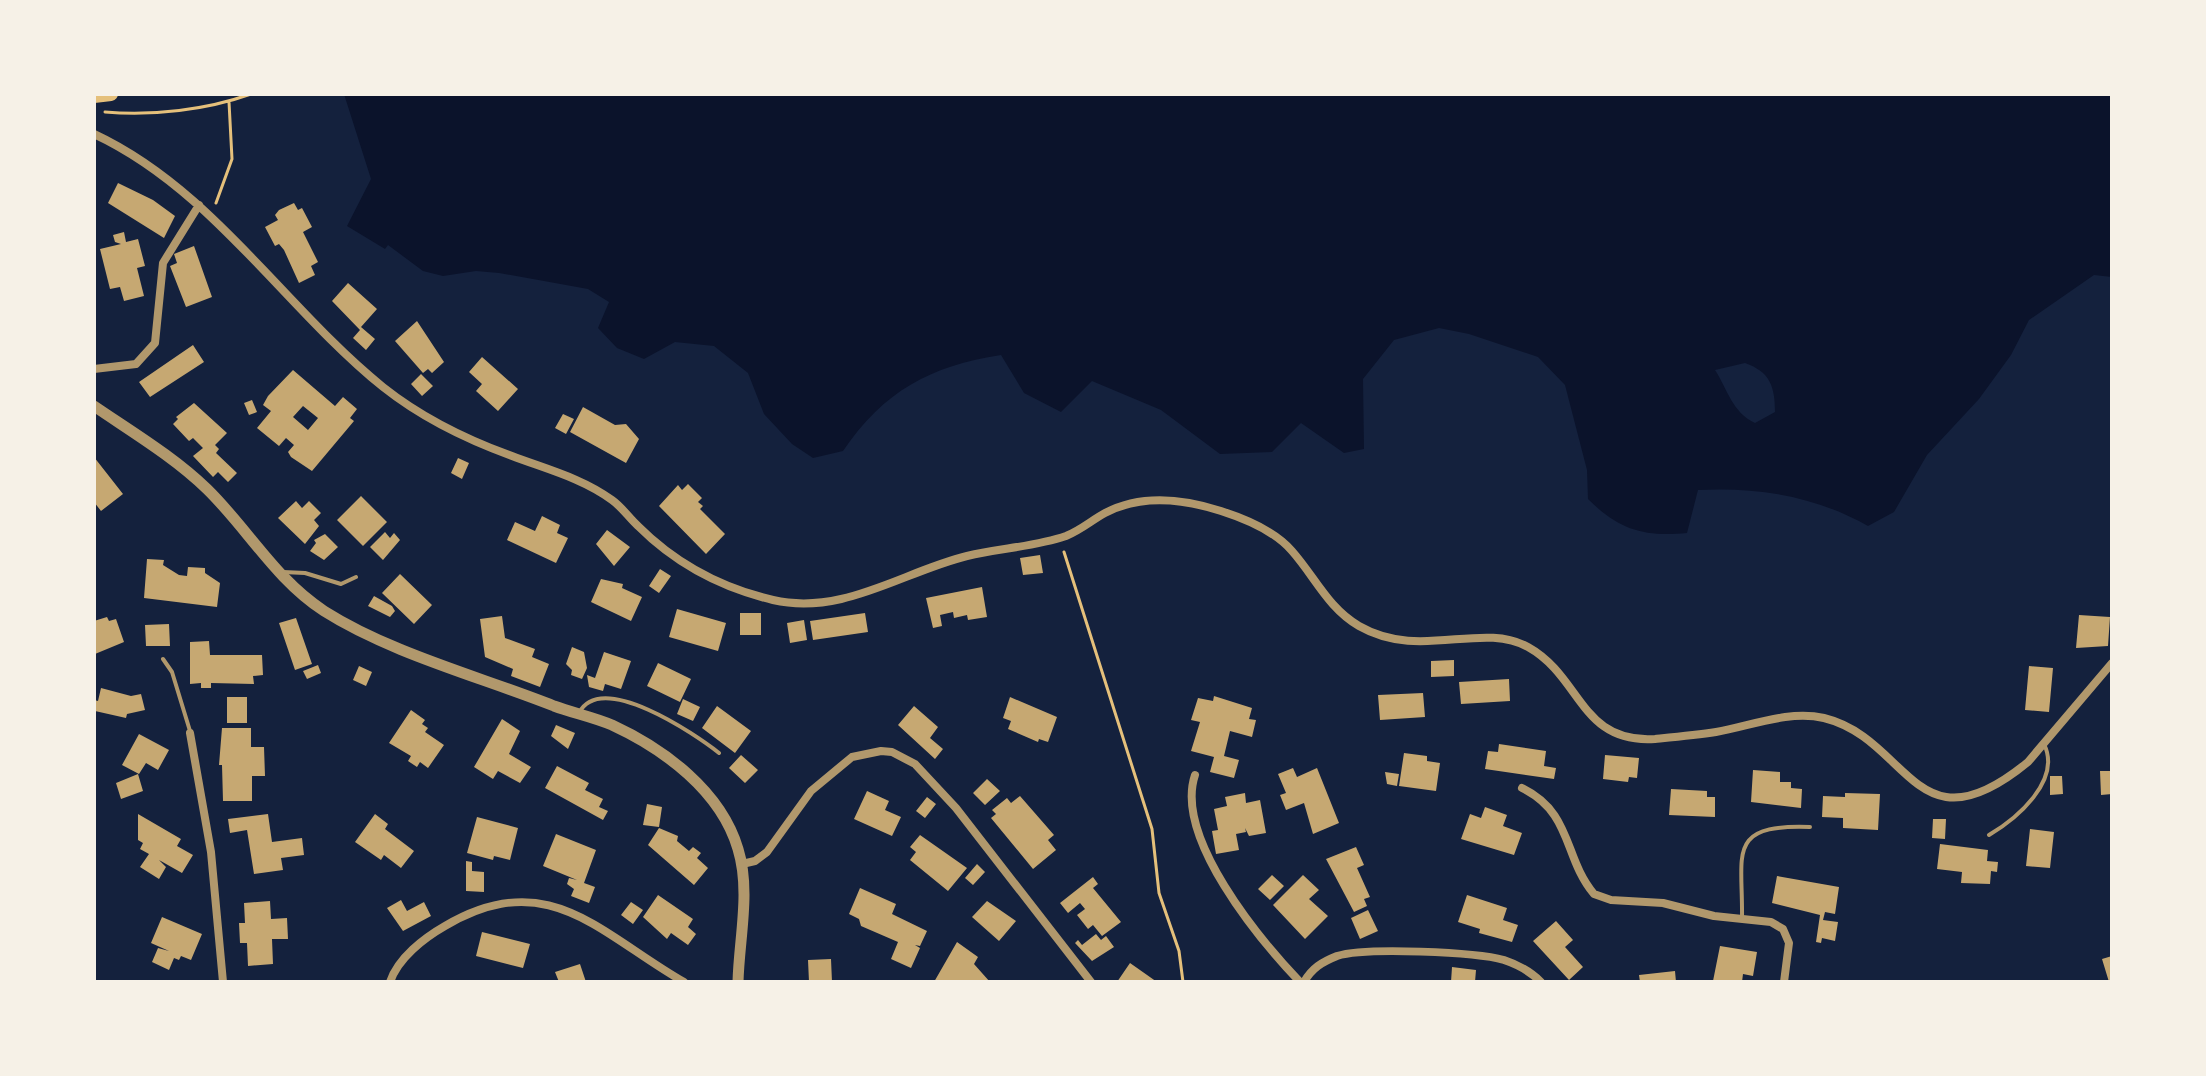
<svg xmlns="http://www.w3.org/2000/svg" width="2206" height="1076" viewBox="0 0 2206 1076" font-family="'Golos Text',sans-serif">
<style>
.water{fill:#0b132b;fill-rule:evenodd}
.building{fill:#c6a872;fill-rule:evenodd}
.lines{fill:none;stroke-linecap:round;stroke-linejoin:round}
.path{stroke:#e5c07b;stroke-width:3}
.service{stroke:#b1986c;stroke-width:4}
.minor{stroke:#b1986c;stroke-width:8}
.tertiary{stroke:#b1986c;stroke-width:11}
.primary{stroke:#e5c07b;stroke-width:14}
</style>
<rect width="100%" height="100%" fill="#14213d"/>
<path class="water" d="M344 94H2112V277L2094 275 2029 320 2011 355 1979 399 1927 455 1894 512 1868 526C1815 496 1758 487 1698 490L1687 533C1644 537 1619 530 1588 499L1587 470 1565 385 1538 357 1469 334 1439 328 1394 340 1363 379 1364 449 1344 453 1301 423 1272 452 1220 454 1161 410 1092 381 1061 412 1024 393 1001 355C930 366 884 391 843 451L813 458 792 444 764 414 748 373 714 346 675 342 644 359 617 348 598 328 609 302 588 289 499 273 476 271 443 276 423 271 388 245 385 249 347 226 371 179ZM1745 363C1770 372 1775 386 1775 412L1755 423C1732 412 1728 390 1715 370Z"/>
<path class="building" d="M118 183 153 200 175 216 164 238 108 203Z
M294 203 298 210 302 208 312 227 303 232 318 262 311 266 315 275 299 283 284 250 279 244 275 246 265 227 278 220 275 215 279 210Z
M124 232 126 242 138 239 145 266 137 268 144 296 124 301 120 287 110 289 100 249 121 244 115 242 113 235Z
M194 246 212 297 186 307 170 266 177 263 174 254Z
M348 283 377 309 361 327 375 339 366 350 353 338 360 330 332 301Z
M417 321 444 362 432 373 428 369 423 373 395 341Z
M193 345 204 362 150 397 139 382Z
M482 357 518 389 498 411 476 391 482 384 469 372Z
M293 370 335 406 343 397 357 409 350 418 354 421 312 471 291 457 288 452 294 445 286 438 279 446 257 428 271 411 263 405 268 396ZM303 406 318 418 308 430 293 417Z
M421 374 433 386 422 396 411 384Z
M252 400 257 412 249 415 244 403Z
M194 403 227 433 215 445 219 449 216 453 237 473 228 482 218 472 213 477 193 456 203 448 193 438 189 441 173 424 178 419 176 417Z
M583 407 615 425 626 424 639 439 626 463 570 432Z
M563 414 574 419 566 434 555 428Z
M94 457 123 494 101 511 94 502Z
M458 458 469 463 462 479 451 473Z
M688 484 702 498 698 502 703 506 700 509 725 534 706 554 659 506 678 485 682 490Z
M361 496 387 522 363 546 337 520Z
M296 501 302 508 309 501 321 513 314 520 319 526 305 544 278 518Z
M542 516 560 525 557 533 568 538 556 563 507 540 515 522 535 531Z
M607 530 630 547 614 566 596 544Z
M385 532 390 538 394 533 400 540 383 560 370 547Z
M325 534 338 547 324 560 310 551 316 543 314 540Z
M1040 555 1043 573 1023 575 1020 558Z
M147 559 164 560 163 565 179 575 187 576 188 567 205 568V573L220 583 217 607 144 598Z
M660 569 671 576 659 593 649 586Z
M400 574 432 605 414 624 382 593Z
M601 579 623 584 622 588 642 597 631 621 591 602Z
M982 587 987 617 968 620 967 615 954 618 953 612 940 615 942 626 933 628 926 598Z
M374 596 392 606 395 611 390 617 368 606Z
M677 609 726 623 718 651 669 637Z
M740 613H761V635H740Z
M865 613 868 632 813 640 810 621Z
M2079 615 2110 617 2108 646 2076 648Z
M502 616 505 638 535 649 532 657 549 664 540 687 511 676 513 669 485 657 480 619Z
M107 617 109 621 116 619 124 642 95 654 94 621Z
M296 618 312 664 295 670 279 623Z
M804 620 807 640 790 643 787 623Z
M169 624 170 646H146L145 625Z
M209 641 210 655H262L263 675 253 676 254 684 211 683V688H201V683L190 684V642Z
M572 647 584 652 587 668 582 679 571 675 572 670 566 664Z
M604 652 631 661 621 689 605 684 603 691 589 687 587 675 595 678Z
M1454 660V676L1431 677V661Z
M658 663 691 679 680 702 647 686Z
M318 665 321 673 307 679 303 671Z
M359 666 372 672 366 686 353 680Z
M2029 666 2053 668 2049 712 2025 710Z
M1509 679 1510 701 1461 704 1459 682Z
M101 688 131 696 141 694 145 710 127 714 126 718 95 711 94 700 98 701Z
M1423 693 1425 717 1380 720 1378 695Z
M1214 696 1252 708 1249 719 1256 720 1252 737 1230 731 1224 756 1239 760 1234 778 1210 772 1214 757 1191 751 1200 722 1191 720 1198 698 1213 701Z
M227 697H247V723H227Z
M1010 697 1057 717 1048 742 1039 739 1038 742 1008 729 1011 721 1003 718Z
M683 699 700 707 693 721 677 714Z
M717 706 751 731 735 753 702 728Z
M914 706 938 727 930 738 943 749 935 759 898 725Z
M411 710 425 720 422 724 428 728 425 732 444 745 428 768 420 762 417 767 408 761 411 756 389 743Z
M502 719 520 731 509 754 531 767 520 783 498 771 493 779 474 767Z
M556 725 575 733 568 749 551 736Z
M222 728H251V747H264L265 776H252V801H223L222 765H219Z
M139 734 169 750 158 770 146 763 139 774 122 765Z
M1499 744 1546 751 1544 766 1556 768 1554 779 1485 769 1488 751 1498 752Z
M1404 753 1427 756V761L1440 763 1436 791 1399 786Z
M741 755 758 770 745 783 729 768Z
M1605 755 1639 758 1637 778 1629 777 1628 782 1603 779Z
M557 766 589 783 585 790 603 799 599 807 608 811 603 820 545 788Z
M1293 768 1297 777 1317 768 1339 823 1313 834 1304 803 1286 810 1280 795 1286 793 1278 774Z
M1753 770 1780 772V782H1791V788L1802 789 1801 808 1751 802Z
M2100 771H2112V794L2101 795Z
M1385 772 1399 774 1397 786 1387 784Z
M138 774 143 791 121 799 116 783Z
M2050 776H2062L2063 794 2050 795Z
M987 779 1000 791 985 805 973 793Z
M1671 789 1707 791V797H1715V817L1669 815Z
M867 791 889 801 885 810 901 817 892 836 854 819Z
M1245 793 1246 803 1260 800 1266 833 1249 836 1245 828 1246 832 1236 834 1239 850 1216 854 1212 831 1218 830 1214 809 1227 806 1225 797Z
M1845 793 1880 794 1878 830 1843 828V818L1822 817 1823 796 1845 797Z
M1020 796 1054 835 1048 840 1056 850 1033 869 991 818 996 814 992 810 1007 798 1011 803Z
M927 797 936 804 925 818 916 811Z
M647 804 662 807 659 827 643 825Z
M1485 807 1507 815 1503 826 1522 833 1514 855 1461 839 1470 814 1481 818Z
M138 814 181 839 177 846 193 855 182 873 159 860 166 867 159 879 140 867 149 854 140 849 143 843 138 840Z
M268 814 272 842 302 838 304 855 281 858 283 870 254 874 247 830 230 833 228 819Z
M375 814 388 824 385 829 414 851 401 868 384 855 381 860 355 842Z
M477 817 518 828 510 860 494 856 493 860 467 853Z
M1933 819H1946L1945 839 1932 838Z
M659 828 678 836 677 841 689 851 693 847 701 853 697 858 708 868 694 885 648 845Z
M2030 829 2054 832 2050 868 2026 866Z
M556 834 596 850 584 883 595 887 589 903 571 896 574 889 567 884 569 878 577 880 543 866Z
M920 835 967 868 948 891 910 860 916 852 910 847Z
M1940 844 1988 850 1987 861 1998 862 1997 872 1991 871 1990 884 1961 883 1962 872 1937 869Z
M1356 847 1364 865 1357 868 1370 897 1364 899 1367 906 1354 912 1326 859Z
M466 861 472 862V871L484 872V892L466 891Z
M977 864 985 872 973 885 965 878Z
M1272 875 1284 886 1270 900 1258 889Z
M1303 875 1319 890 1309 899 1328 916 1305 939 1273 905Z
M1777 876 1839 887 1835 914 1825 912 1823 920 1838 922 1835 941 1822 938 1821 943 1816 942 1820 915 1772 903Z
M1093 877 1098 884 1093 888 1121 922 1102 936 1093 925 1088 929 1077 915 1085 909 1080 903 1068 913 1060 903Z
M860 888 896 904 892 914 927 931 920 946 915 945 920 948 911 968 891 959 898 942 861 926 859 919 849 914Z
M658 895 693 919 688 927 696 934 688 945 671 933 667 939 643 917Z
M1467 895 1507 908 1503 920 1518 925 1512 942 1479 933 1480 929 1458 922Z
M401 900 407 911 424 902 431 916 403 931 387 908Z
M270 901 271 919 287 918 288 939H272L273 964 248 966 247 943H240L239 923H245L244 903Z
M987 901 1016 921 999 941 972 917Z
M631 902 643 910 633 924 621 915Z
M1368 910 1378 931 1360 939 1351 918Z
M162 917 202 934 191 960 181 956 179 960 174 958 169 970 152 962 158 948 169 951 151 943Z
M1556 921 1573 940 1565 947 1583 967 1569 980 1533 941Z
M482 932 530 944 523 968 476 956Z
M1096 934 1101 940 1106 936 1114 947 1092 961 1075 943 1078 940 1082 945Z
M957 942 978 957 974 964 990 982H934Z
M1720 946 1757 952 1753 976 1743 974 1742 982 1713 981Z
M2112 956V982H2109L2102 959Z
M831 959 832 982H809L808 960Z
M1130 963 1157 982H1117Z
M580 964 586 982H559L555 972Z
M1452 967 1476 970 1475 982H1451Z
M1675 971 1676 982H1640L1639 975Z"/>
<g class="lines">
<path class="path" d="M105 112C153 116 206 110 251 94
M216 203 232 159 229 102
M1064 552 1152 829 1159 893 1179 951 1183 982"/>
<path class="service" d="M283 572 305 573 341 584 356 577
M163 659 172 672 190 731
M579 713C601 670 695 734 719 753
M1989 835C2016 819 2062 781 2044 744
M1742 918C1743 853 1726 824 1810 827"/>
<path class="minor" d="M94 134C212 189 284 307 383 387 422 418 465 439 512 456 546 469 582 478 612 500 622 507 629 518 638 526 675 563 722 588 773 600 843 616 902 572 967 556 1000 548 1034 547 1066 536 1081 530 1092 520 1105 513 1141 494 1184 499 1221 511 1246 519 1275 531 1292 551 1315 577 1328 608 1359 626 1420 661 1481 621 1528 647 1582 677 1580 744 1655 739 1675 737 1696 735 1716 732 1751 726 1788 710 1824 718 1910 739 1915 855 2028 762L2112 663
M94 369 136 364 155 343 163 263 199 205
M190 733 211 852 223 982
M1195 775C1174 837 1259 939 1300 982
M1522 788C1573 813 1563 857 1594 894L1611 900 1663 903 1714 916 1771 922 1783 929 1789 943 1784 982
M742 864 755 861 767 852 811 791 852 757 881 751 892 752 915 764 956 808 1091 982
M390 982C398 958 424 938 445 926 548 865 600 934 684 982
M1304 982C1312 968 1322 962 1337 956 1365 947 1476 952 1504 960 1519 965 1530 971 1541 982"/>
<path class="tertiary" d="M94 406C132 432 174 457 207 489 248 529 275 579 324 611 390 653 481 677 554 706 573 713 593 717 612 725 664 749 721 791 738 849 751 891 739 939 738 982"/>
<path class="primary" d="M94 96 111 94"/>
</g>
<rect width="2206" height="1076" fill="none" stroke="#f6f1e7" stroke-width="192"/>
</svg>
